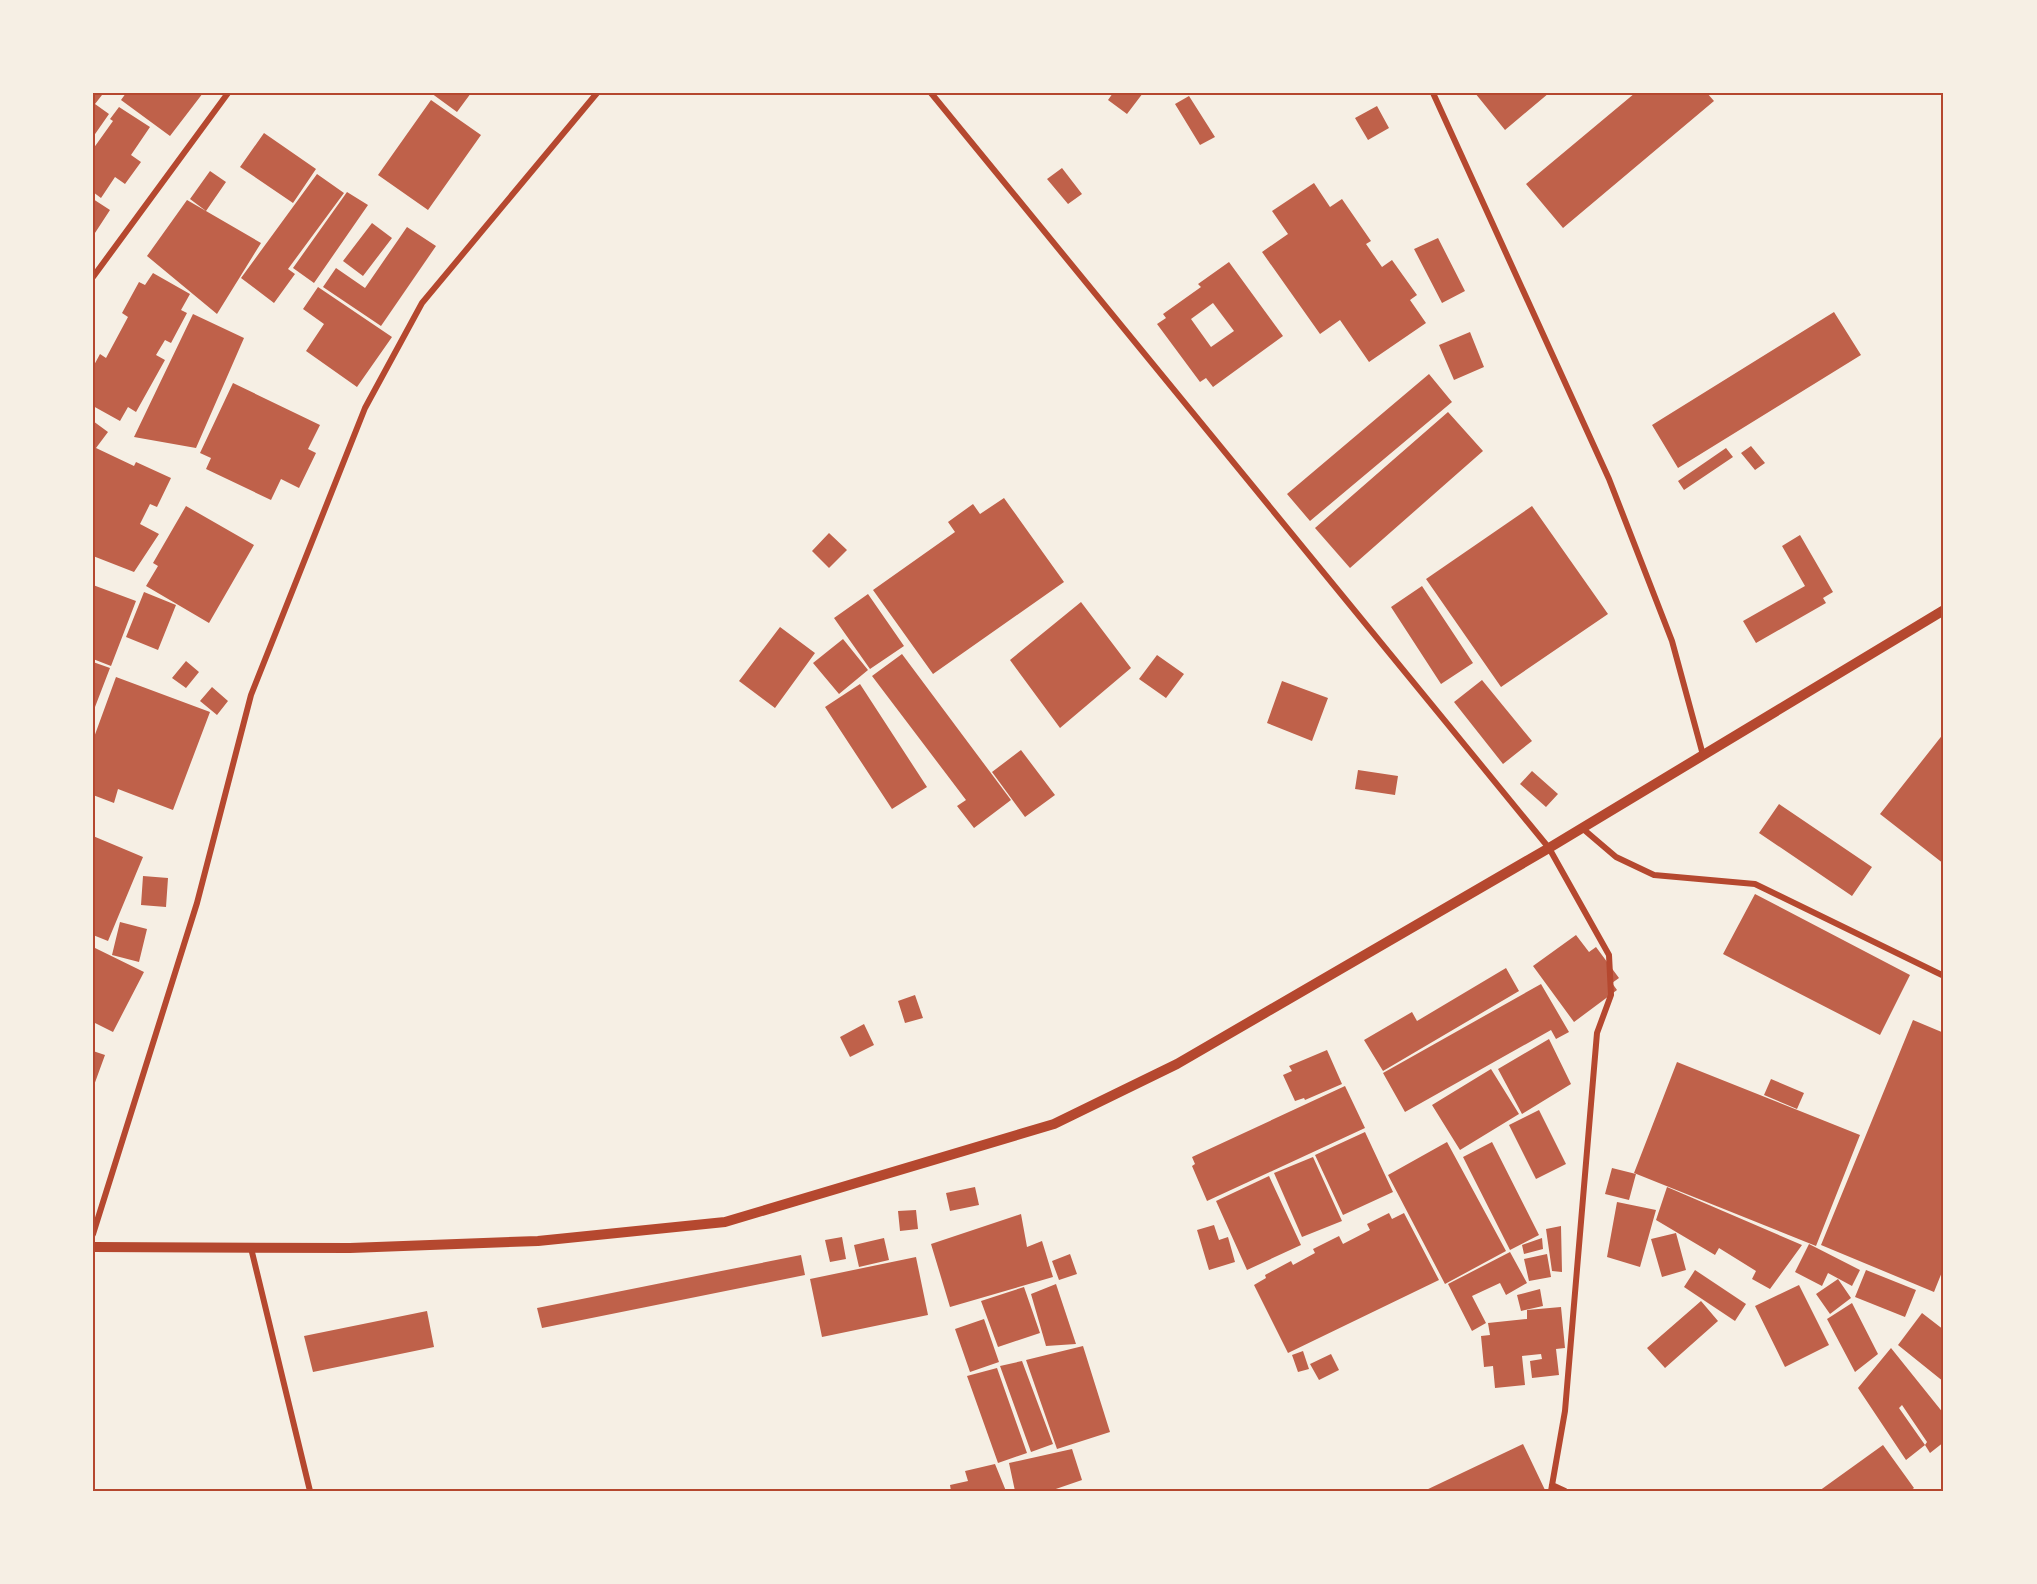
<svg xmlns="http://www.w3.org/2000/svg" width="2037" height="1584" viewBox="0 0 2037 1584" font-family="'DM Sans',sans-serif">
<style>
.building{fill:#bf614a;fill-rule:evenodd}
.lines{fill:none;stroke-linecap:round;stroke-linejoin:round}
.minor{stroke:#b5482f;stroke-width:6}
.tertiary{stroke:#b5482f;stroke-width:10}
.neatline{fill:none;stroke:#b5482f;stroke-width:2}
</style>
<rect width="100%" height="100%" fill="#f6efe4"/>
<path class="building" d="M93 93 102 95 95 104 109 114 93 137Z
M126 93H203L170 136 121 100Z
M431 93H471L457 112Z
M1113 93H1143L1127 114 1108 100Z
M1475 93H1549L1505 130Z
M1635 93H1707L1714 101 1563 228 1526 184Z
M1189 96 1215 137 1200 145 1175 104Z
M431 100 481 135 428 210 378 175Z
M1377 106 1389 128 1368 140 1355 118Z
M119 107 150 127 131 155 141 162 125 184 115 177 101 198 93 192V149L113 121 110 119Z
M264 133 316 169 293 203 240 167Z
M1062 168 1082 194 1068 204 1047 179Z
M210 171 226 182 206 211 190 199Z
M317 174 344 193 288 269 295 274 274 303 241 278Z
M1314 183 1330 207 1342 199 1371 241 1366 244 1382 267 1392 260 1417 295 1410 300 1426 323 1369 362 1340 320 1320 334 1262 252 1288 234 1272 211Z
M347 192 368 205 314 283 293 268Z
M93 199 110 210 93 236Z
M187 200 261 243 217 314 147 256Z
M372 223 392 238 363 276 343 261Z
M407 227 436 246 381 326 323 287 336 268 365 288Z
M1438 238 1465 291 1442 303 1414 249Z
M1229 262 1283 336 1213 387 1206 378 1200 382 1157 324 1166 318 1163 314 1201 287 1198 284ZM1213 303 1234 331 1211 347 1191 319Z
M153 273 190 294 181 310 187 313 171 343 165 340 156 355 165 360 136 412 128 407 120 421 93 406V367L100 354 106 358 128 317 122 313 139 282 145 285Z
M318 287 392 337 357 387 306 351 324 324 303 309Z
M1834 312 1861 355 1678 468 1652 425Z
M193 314 244 338 196 448 134 437Z
M1470 332 1484 367 1454 380 1439 345Z
M1429 374 1452 402 1310 521 1287 494Z
M233 383 320 425 308 449 316 453 299 488 281 479 271 500 206 469 211 458 200 453Z
M1448 412 1483 451 1350 568 1315 528Z
M93 421 108 432 96 448 134 466 136 462 171 478 157 507 150 504 140 524 159 534 134 572 93 556Z
M1751 446 1765 463 1755 470 1741 453Z
M1726 448 1733 457 1684 490 1678 481Z
M1004 498 1064 582 933 674 873 590 955 532 948 522 973 504 980 514Z
M186 506 254 545 209 623 146 586 158 566 153 563Z
M1532 506 1608 614 1501 687 1426 579Z
M829 533 847 550 829 568 812 551Z
M1800 535 1833 592 1823 598 1826 603 1756 643 1743 621 1805 586 1782 546Z
M93 585 136 601 111 666 93 659Z
M1422 586 1473 663 1441 684 1391 607Z
M144 592 176 605 158 650 126 637Z
M868 594 904 646 870 669 834 618Z
M1081 602 1131 668 1060 728 1010 660Z
M780 627 815 653 775 708 739 681Z
M843 639 868 670 839 694 813 663Z
M902 654 1011 800 974 828 957 806 966 800 872 676Z
M1157 655 1184 674 1166 698 1139 679Z
M186 661 199 672 186 688 172 678Z
M93 662 110 668 95 707H93Z
M116 677 210 712 173 810 118 789 114 803 93 795V740Z
M1482 680 1532 741 1503 764 1454 702Z
M1282 681 1328 698 1312 741 1267 723Z
M860 684 927 787 892 809 825 707Z
M212 687 228 701 217 715 200 701Z
M1944 733V864L1880 814Z
M1021 750 1055 795 1025 817 992 772Z
M1358 770 1398 776 1395 795 1355 789Z
M1532 771 1558 794 1546 807 1520 784Z
M1779 804 1872 867 1852 896 1759 833Z
M93 836 143 857 108 941 93 935Z
M143 876 168 878 166 907 141 905Z
M1755 894 1910 975 1880 1035 1723 954Z
M120 922 147 929 139 962 112 955Z
M1576 935 1589 952 1596 947 1619 978 1612 983 1617 990 1574 1022 1533 966Z
M93 947 144 972 113 1032 93 1022Z
M1506 968 1519 991 1383 1071 1364 1040 1412 1012 1417 1021Z
M1541 984 1569 1032 1556 1039 1551 1030 1405 1112 1383 1073Z
M915 995 923 1018 905 1023 898 1001Z
M1913 1020 1944 1033V1267L1934 1292 1821 1245Z
M864 1024 874 1045 850 1057 840 1037Z
M1549 1039 1571 1084 1522 1114 1498 1069Z
M1327 1050 1342 1084 1305 1100 1304 1098 1295 1101 1283 1075 1292 1071 1289 1066Z
M93 1051 105 1055 93 1088Z
M1677 1062 1860 1135 1816 1246 1634 1173Z
M1491 1069 1519 1114 1460 1150 1432 1105Z
M1771 1079 1804 1093 1797 1109 1764 1095Z
M1345 1086 1365 1128 1207 1201 1192 1166 1195 1164 1192 1157Z
M1539 1110 1566 1164 1536 1179 1509 1125Z
M1365 1132 1393 1192 1343 1215 1315 1155Z
M1447 1142 1506 1251 1445 1284 1388 1175Z
M1492 1142 1539 1235 1510 1250 1463 1157Z
M1313 1157 1342 1221 1302 1237 1274 1173Z
M1612 1168 1636 1174 1629 1200 1605 1194Z
M1269 1176 1301 1245 1247 1270 1216 1201Z
M975 1187 979 1205 950 1211 946 1193Z
M1667 1187 1802 1245 1770 1289 1752 1279 1756 1271 1719 1248 1715 1255 1656 1220Z
M1617 1202 1656 1210 1640 1267 1607 1257Z
M916 1210 918 1229 900 1231 898 1211Z
M1389 1213 1392 1219 1404 1213 1439 1280 1288 1353 1254 1285 1266 1278 1265 1275 1291 1261 1293 1265 1315 1253 1313 1249 1339 1236 1343 1244 1370 1230 1367 1224Z
M1021 1214 1027 1247 1042 1241 1053 1277 950 1307 931 1244Z
M1214 1225 1219 1240 1228 1237 1235 1262 1209 1270 1197 1230Z
M1561 1226 1562 1272 1552 1271 1546 1229Z
M1676 1233 1686 1270 1662 1277 1651 1239Z
M842 1237 846 1259 830 1262 825 1240Z
M884 1238 889 1260 859 1267 854 1245Z
M1542 1238 1543 1249 1524 1254 1522 1245Z
M1809 1244 1860 1270 1852 1286 1828 1273 1822 1286 1795 1272Z
M1510 1252 1527 1283 1506 1295 1500 1283 1472 1296 1486 1323 1472 1331 1448 1284Z
M1070 1254 1077 1274 1059 1280 1052 1261Z
M1547 1254 1551 1277 1529 1281 1524 1259Z
M801 1255 805 1275 542 1328 537 1308Z
M916 1257 928 1315 822 1337 810 1279Z
M1695 1270 1746 1304 1735 1321 1684 1287Z
M1866 1270 1916 1290 1905 1317 1855 1297Z
M1838 1279 1851 1298 1830 1314 1816 1294Z
M1056 1284 1076 1344 1046 1346 1031 1294Z
M1799 1285 1829 1345 1785 1367 1755 1306Z
M1024 1287 1040 1333 998 1347 981 1301Z
M1540 1289 1543 1306 1521 1311 1517 1295Z
M1701 1301 1718 1321 1665 1368 1647 1348Z
M1852 1303 1878 1354 1855 1372 1827 1319Z
M1561 1307 1565 1348 1556 1349 1559 1375 1532 1378 1530 1361 1542 1359 1541 1354 1522 1356 1525 1385 1495 1388 1493 1366 1484 1367 1481 1336 1490 1335 1488 1323 1527 1319V1310Z
M427 1311 434 1347 313 1372 304 1336Z
M1922 1313 1944 1330 1941 1333 1944 1335V1382L1898 1345Z
M984 1319 999 1362 970 1372 955 1329Z
M1083 1346 1110 1432 1057 1449 1026 1360Z
M1891 1348 1944 1414V1442L1930 1453 1925 1445 1927 1442 1902 1405 1899 1408 1925 1445 1906 1460 1858 1388Z
M1303 1351 1309 1369 1298 1372 1292 1355Z
M1331 1354 1339 1370 1319 1380 1310 1364Z
M1022 1361 1053 1444 1031 1452 1000 1366Z
M997 1368 1027 1453 998 1463 967 1376Z
M1523 1444 1545 1490 1424 1491Z
M1883 1445 1914 1488 1910 1491H1819Z
M1072 1449 1082 1480 1050 1491H1015L1009 1463Z
M995 1464 1006 1491H951L950 1485 968 1481 965 1471Z"/>
<g class="lines">
<path class="minor" d="M931 93 1549 848 1609 955 1611 995 1597 1033 1565 1411 1551 1491
M1433 93 1609 479 1672 641 1703 755
M93 277 228 93
M1582 828 1616 857 1654 875 1755 884 1944 976
M93 1234 197 903 251 695 365 408 422 303 597 93
M251 1248 310 1491
M1552 1485 1565 1491"/>
<path class="tertiary" d="M93 1247 350 1248 538 1241 725 1222 1054 1124 1177 1064 1549 848 1944 610"/>
</g>
<rect width="2037" height="1584" fill="none" stroke="#f6efe4" stroke-width="189"/>
<rect x="94" y="94" width="1848" height="1396" class="neatline"/>
</svg>
